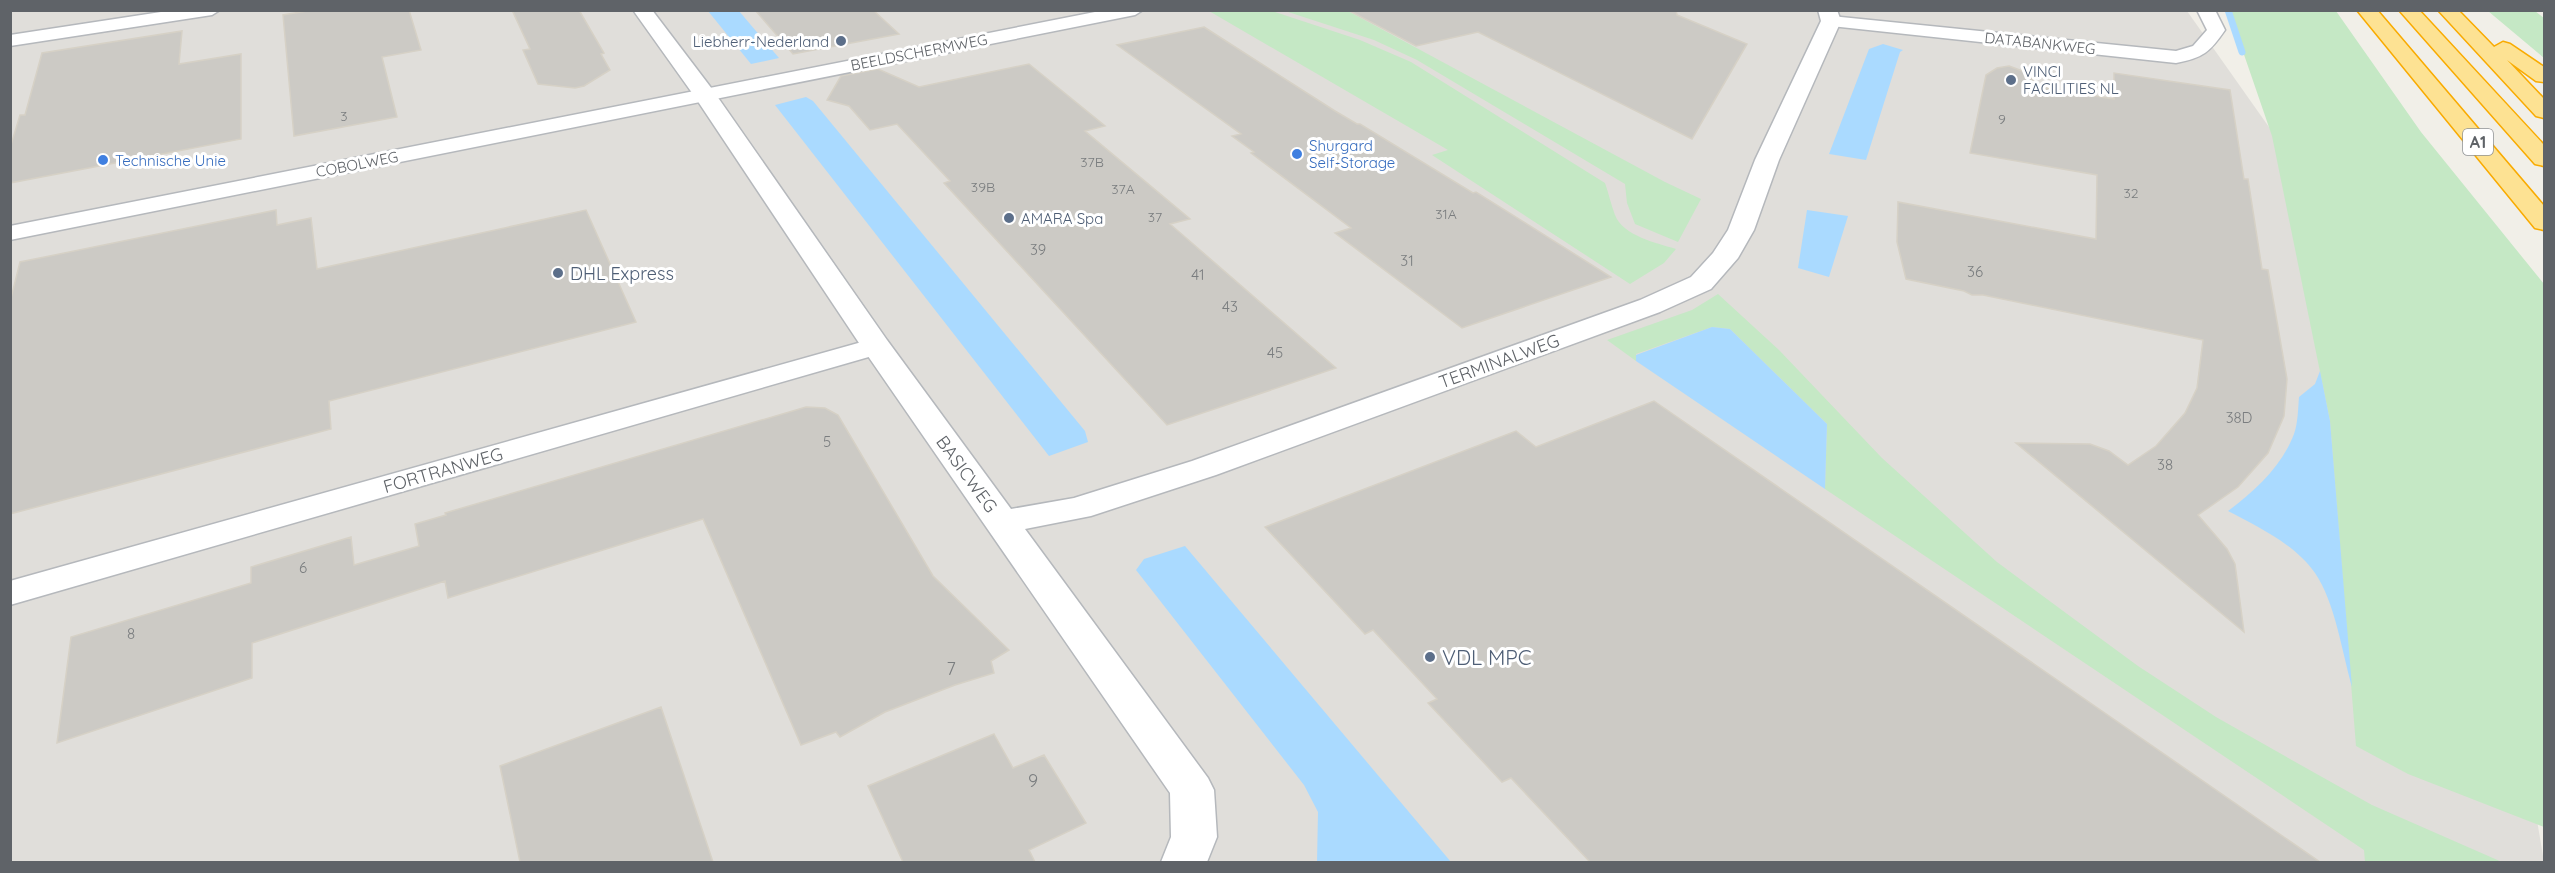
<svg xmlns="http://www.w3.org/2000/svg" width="2555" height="873" viewBox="0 0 2555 873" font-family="Quicksand,sans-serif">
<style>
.industrial{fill:#e0deda}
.green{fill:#c5e8c5}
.water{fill:#aadaff}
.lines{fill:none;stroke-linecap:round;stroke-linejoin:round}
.stream{stroke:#aadaff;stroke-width:7}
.building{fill:#cccac5;stroke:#d6d1c6;stroke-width:1.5}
.minor-casing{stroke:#b5b8bc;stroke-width:3}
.tertiary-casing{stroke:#b5b8bc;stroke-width:3}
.motorway-casing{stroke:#f9ab00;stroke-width:3}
.minor{fill:#fff;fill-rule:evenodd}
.tertiary{fill:#fff;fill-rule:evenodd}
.motorway{fill:#fde293;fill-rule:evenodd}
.service-dot{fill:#5c6f8a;stroke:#fff;stroke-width:2}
.shop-dot{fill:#3f7fe0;stroke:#fff;stroke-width:2}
.labels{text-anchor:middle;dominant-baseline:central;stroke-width:6;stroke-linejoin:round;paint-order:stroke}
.far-number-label{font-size:14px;fill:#7a7d7f}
.far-service-label{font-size:15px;fill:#4e5e75;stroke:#fff;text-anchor:start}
.far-street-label{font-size:15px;fill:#5f6368;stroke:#fff}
.far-shop-label{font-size:15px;fill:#366cbe;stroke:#fff;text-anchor:start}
.number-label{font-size:15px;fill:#7a7d7f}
.shield{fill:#fff;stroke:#8f9295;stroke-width:1.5}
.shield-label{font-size:16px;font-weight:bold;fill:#5f6368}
.service-label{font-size:18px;fill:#4e5e75;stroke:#fff;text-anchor:start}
.street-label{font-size:18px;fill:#5f6368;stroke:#fff}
.near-number-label{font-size:18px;fill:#7a7d7f}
.near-service-label{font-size:21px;fill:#4e5e75;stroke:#fff;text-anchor:start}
</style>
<rect width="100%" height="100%" fill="#f1efe8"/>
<path class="industrial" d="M10 11H2187L2434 361 2506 636 2544 862H11Z"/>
<path class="green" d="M1209 11H1272L1360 40 1411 62 1605 183C1609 194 1611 205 1615 215 1623 236 1657 243 1676 249L1664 263 1630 284 1432 155 1448 150Z
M1285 11H1348L1665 182 1701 199 1678 242 1635 224 1627 203 1625 184 1417 60 1374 40Z
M2229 11H2336L2421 132 2544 284V827L2408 774 2356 746 2330 421 2272 136Z
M2488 11H2535L2544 18V58Z
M1718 294 1779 350 1882 458 1997 562 2074 619 2138 666 2216 717 2290 759 2372 805 2502 862H2365L2364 850 1825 489 1827 424 1730 329 1712 327 1636 354V361L1607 340 1692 310Z"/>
<path class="water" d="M708 11H739L779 58 751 64Z
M1883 44 1903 50 1900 52 1866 160 1829 154 1869 49Z
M806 97 813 101 1085 431 1088 442 1049 456 775 105Z
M1807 210 1848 216 1829 277 1798 268Z
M1712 327 1730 329 1827 424 1825 489 1636 361V355Z
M2320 371 2330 421 2352 687C2342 652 2335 602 2315 573 2295 544 2258 527 2228 511 2255 491 2282 466 2294 434 2298 423 2298 409 2299 397L2315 384Z
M1185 546 1451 862H1317L1318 812 1304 785 1136 570 1144 559Z"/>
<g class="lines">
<path class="stream" d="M2228 10 2242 52"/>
</g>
<path class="building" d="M313 10H409L421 50 382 57 397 117 294 136 283 15Z
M512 10H579L604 53 601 54 610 70 584 86 575 88 538 84 523 50 530 49Z
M755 10H873L899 34 793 54Z
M1348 10H1676L1677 15 1747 44 1692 139 1478 32 1416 46Z
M1204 27 1335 111 1357 124H1360L1473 193 1476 192 1611 277 1462 328 1335 233 1351 228 1251 153 1254 152 1232 136 1241 134 1117 45Z
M182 31 179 64 241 54V139L10 183V148L20 115H25L42 53Z
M1029 64 1105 126 1085 131 1190 219 1170 224 1336 368 1167 425 944 183 950 181 897 124 870 130 849 106 827 100 841 76 878 69 919 87Z
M2009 66 2025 72 2034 81 2033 86 2114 99V73L2230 90 2244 179H2248L2262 269 2268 270 2287 379 2284 416 2268 453 2238 487 2198 515 2227 549 2235 564 2244 632 2016 443 2090 444 2109 451 2128 465 2156 446 2185 413 2197 388 2203 340 1983 295H1972L1964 291 1906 279 1897 242 1898 202 2096 239 2097 175 1970 153 1986 75 1997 68Z
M276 210 277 225 311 218 317 269 586 210 636 322 329 401 331 429 10 514V302L20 262Z
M1654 401 2320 862H1590L1511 778 1502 782 1428 703 1437 699 1373 630 1365 634 1265 527 1516 431 1536 447Z
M806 407 825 408 838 415 933 576 1009 650 991 661 994 673 955 685 885 712 840 737 836 732 801 745 703 519 448 598 445 581 252 643V678L57 743 71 637 251 583V567L351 537 354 565 419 546 415 524 446 515 445 513Z
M661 707 713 862H520L500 766Z
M994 734 1013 768 1044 755 1086 823 1029 850 1035 862H903L868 786Z"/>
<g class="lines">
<g class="minor-casing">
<path id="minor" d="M174 10H220L212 15 10 46V35Z
M1105 10H1143L1135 15 10 240V226Z
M2197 10H2215L2225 30C2210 52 2203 58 2176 63L1831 26 1825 25 1822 21 1825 17 1831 16 2176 51 2193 46 2207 30Z
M876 338 886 340 890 346 886 352 10 605V581Z"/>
</g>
<g class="tertiary-casing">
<path id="tertiary" d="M633 10H652L712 89 887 340 1011 509 1074 498 1192 461 1640 300 1691 277 1713 253 1728 230 1755 160 1821 21 1818 10H1837L1841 21 1779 160 1754 230 1738 258 1711 289 1660 312 1216 475 1091 516 1025 529 1208 778 1214 790 1217 837 1207 862H1161L1171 837 1170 793 861 346 695 97Z"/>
</g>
<g class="motorway-casing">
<path id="motorway" d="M2357 10H2377L2544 206V230L2535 228Z
M2399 10H2419L2544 145V166L2535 164Z
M2438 10H2458L2494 47 2503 42 2510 44 2544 67V82L2536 81 2507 60 2544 99V118L2536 116Z"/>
</g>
<use href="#minor" class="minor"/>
<use href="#tertiary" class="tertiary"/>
<use href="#motorway" class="motorway"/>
</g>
<g class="service-dot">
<circle cx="841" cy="41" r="6"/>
<circle cx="2011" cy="80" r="6"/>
<circle cx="1009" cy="218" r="6"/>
<circle cx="558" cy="273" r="6"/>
<circle cx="1430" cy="657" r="6"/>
</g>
<g class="shop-dot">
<circle cx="1297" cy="154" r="6"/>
<circle cx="103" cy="160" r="6"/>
</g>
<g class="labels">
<g class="far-number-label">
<text x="344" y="116">3</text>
<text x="2002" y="119">9</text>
<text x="1092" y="162">37B</text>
<text x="983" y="187">39B</text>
<text x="1123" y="189">37A</text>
<text x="2131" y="193">32</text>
<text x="1446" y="214">31A</text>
<text x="1155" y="217">37</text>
</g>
<g class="far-service-label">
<text x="829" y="41" text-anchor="end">Liebherr-Nederland</text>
<text x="2023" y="71">VINCI<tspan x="2023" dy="17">FACILITIES NL</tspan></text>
<text x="1021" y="218">AMARA Spa</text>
</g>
<g class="far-street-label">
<text transform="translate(2040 43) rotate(6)">DATABANKWEG</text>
<text transform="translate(919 52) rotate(-11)">BEELDSCHERMWEG</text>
<text transform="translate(357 164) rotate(-11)">COBOLWEG</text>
</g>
<g class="far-shop-label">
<text x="1309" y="145">Shurgard<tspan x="1309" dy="17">Self-Storage</tspan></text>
<text x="115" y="160">Technische Unie</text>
</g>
<g class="number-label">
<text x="1038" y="249">39</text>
<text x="1407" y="260">31</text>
<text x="1975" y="271">36</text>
<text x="1198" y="274">41</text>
<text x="1230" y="306">43</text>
<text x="1275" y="352">45</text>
<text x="2239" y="417">38D</text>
<text x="827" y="441">5</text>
<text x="2165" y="464">38</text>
<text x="303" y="567">6</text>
<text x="131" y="633">8</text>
</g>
<rect class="shield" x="2463" y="129" width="30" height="26" rx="4.5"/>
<g class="shield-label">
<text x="2478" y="142">A1</text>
</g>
<g class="service-label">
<text x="570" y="273">DHL Express</text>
</g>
<g class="street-label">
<text transform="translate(1499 361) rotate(-20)">TERMINALWEG</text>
<text transform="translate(443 470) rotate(-16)">FORTRANWEG</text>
<text transform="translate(967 474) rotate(54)">BASICWEG</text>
</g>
<g class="near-number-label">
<text x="951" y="668">7</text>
<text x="1033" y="780">9</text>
</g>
<g class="near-service-label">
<text x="1442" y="657">VDL MPC</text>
</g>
</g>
<rect width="2555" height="873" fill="none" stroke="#5f6368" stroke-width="24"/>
</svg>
